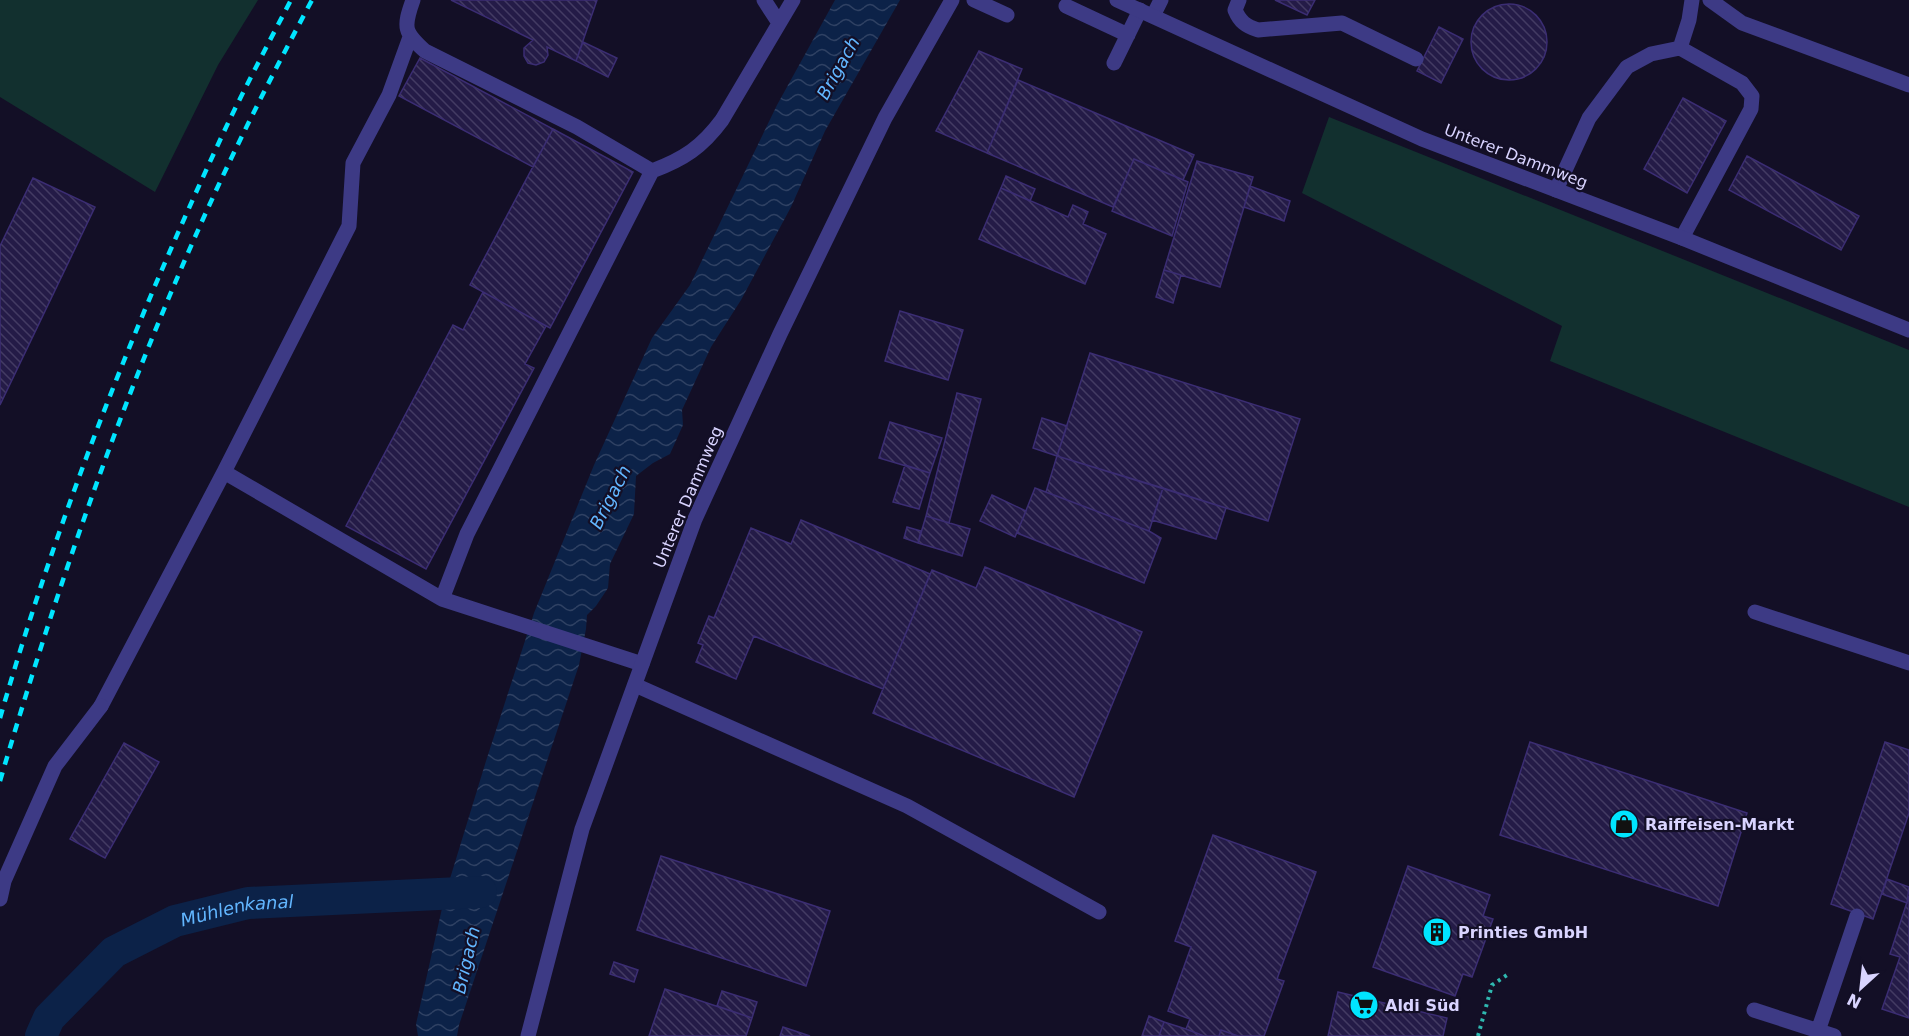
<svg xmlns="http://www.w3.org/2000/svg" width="1909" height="1036" viewBox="0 0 1909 1036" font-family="'DejaVu Sans',sans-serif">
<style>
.green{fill:#12302f}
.water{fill:url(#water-waves)}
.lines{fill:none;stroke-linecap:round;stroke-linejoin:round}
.canal{stroke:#0c2248;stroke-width:32}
.building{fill:url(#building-back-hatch);stroke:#3b2d73;stroke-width:1.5}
.path{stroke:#2fb8b0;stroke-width:4;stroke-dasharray:3 4.5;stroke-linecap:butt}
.service{stroke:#3d3a85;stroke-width:15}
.minor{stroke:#3d3a85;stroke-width:15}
.rail{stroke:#00e5ff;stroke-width:4.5;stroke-dasharray:9 8;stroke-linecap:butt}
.labels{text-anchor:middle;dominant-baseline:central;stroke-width:4.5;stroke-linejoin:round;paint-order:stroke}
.street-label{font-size:16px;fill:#d9d4ff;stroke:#130f26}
.poi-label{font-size:16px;font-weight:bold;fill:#d9d4ff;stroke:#130f26;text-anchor:start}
.water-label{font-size:18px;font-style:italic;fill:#62b6ff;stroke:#130f26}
</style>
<defs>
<pattern id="water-waves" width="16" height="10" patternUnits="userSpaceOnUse" patternTransform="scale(1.5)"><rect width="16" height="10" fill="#0c2248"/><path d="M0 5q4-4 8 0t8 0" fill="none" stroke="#2f4163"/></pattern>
<pattern id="building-back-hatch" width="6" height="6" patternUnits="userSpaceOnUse" patternTransform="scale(1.5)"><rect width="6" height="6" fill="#241b47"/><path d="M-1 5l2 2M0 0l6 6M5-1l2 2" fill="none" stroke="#433b63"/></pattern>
</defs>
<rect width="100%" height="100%" fill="#130f26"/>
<path class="green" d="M0 0H258L218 65 155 192 0 97Z
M1329 117 1909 350V507L1550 361 1562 326 1302 193Z"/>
<path class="water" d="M835 0H900L825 131 791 207 741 300 711 347 682 410 683 425 670 454 653 463 636 476 634 514 610 564 608 588 596 606 587 615 586 629 579 665 459 1025 457 1036H418L416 1024 445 895 486 761 534 613 594 465 652 338 690 285 777 105Z"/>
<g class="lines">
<path class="canal" id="s1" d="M41 1036 49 1018 114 952 175 921 248 903 481 892"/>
</g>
<path class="building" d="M451 0H597L576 61 547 47 548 55 544 62 536 65 528 63 524 56V48L533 40Z
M1275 0H1315L1307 15Z
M1471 42a38 38 0 1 1 76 0a38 38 0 1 1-76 0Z
M1439 27 1463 39 1441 83 1417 71Z
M583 42 617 58 608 77 576 61Z
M979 51 1022 69 987 153 936 131Z
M420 58 553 129 533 167 399 96Z
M1018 80 1194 155 1183 180 1134 159 1113 207 987 153Z
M1683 98 1726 121 1687 193 1644 169Z
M553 129 633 172 550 328 470 285Z
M1747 156 1859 216 1841 250 1729 190Z
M1134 159 1188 182 1172 236 1112 211Z
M1197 161 1253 177 1220 287 1164 270Z
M1006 176 1035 189 1030 201 1001 188Z
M33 178 95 207 0 405V246Z
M1250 186 1290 201 1284 221 1244 207Z
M1001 188 1068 217 1073 205 1088 212 1083 224 1106 234 1085 284 979 239Z
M1164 270 1181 275 1173 303 1156 297Z
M483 292 546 326 525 364 534 368 426 569 346 526 453 325 463 330Z
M900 311 963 330 948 380 885 361Z
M1090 353 1300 419 1268 521 1057 456Z
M957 393 981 399 949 523 926 516Z
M1042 418 1067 426 1057 456 1033 448Z
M890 422 942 438 930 473 879 458Z
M1057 456 1163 488 1149 531 1046 492Z
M905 465 930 473 919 509 893 502Z
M1035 488 1149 531 1161 538 1144 583 1017 533Z
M1163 488 1226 508 1216 539 1152 520Z
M992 495 1026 511 1015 537 980 521Z
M926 516 970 529 962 556 918 543Z
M801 520 930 574 883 689 754 636 736 679 696 662 703 645 698 643 709 616 714 618 751 528 791 544Z
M907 527 921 531 918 543 904 538Z
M985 567 1142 632 1074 797 873 713 932 570 976 588Z
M1530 742 1747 813 1718 906 1500 835Z
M1885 742 1909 750V813L1873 919 1831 904Z
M124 743 159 762 105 858 70 839Z
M1213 835 1316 872 1277 979 1284 981 1264 1036H1238L1221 1030 1219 1036H1204L1186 1029 1190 1019 1168 1011 1191 947 1175 941Z
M661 856 830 911 806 986 637 930Z
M1408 866 1490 895 1483 916 1493 919 1472 977 1463 974 1455 996 1373 967Z
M1887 879 1909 887 1907 903 1882 894Z
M1909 896V1018L1882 1009 1900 957 1890 954Z
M614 962 638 970 634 982 610 974Z
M665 989 752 1018 746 1036H649Z
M722 991 757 1002 752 1018 717 1006Z
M1338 992 1447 1018 1443 1036H1328Z
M1149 1016 1164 1022 1159 1036H1142Z
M1164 1022 1186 1029 1204 1036H1159Z
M783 1027 810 1036H780Z
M1221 1030 1238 1036H1219Z"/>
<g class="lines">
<path class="path" d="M1478 1036 1492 985 1507 975"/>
<path class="service" d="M413 0C403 28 404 32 425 51L577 127 652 171
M764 0 779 23
M974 0 1007 15
M1239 0 1235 10C1240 22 1246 26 1258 30L1342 23 1416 59
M1710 0 1742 23 1909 85
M1066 6 1128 35
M1153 16 1161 0
M1680 48 1689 20 1692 0
M1114 63 1140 10
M1556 190 1589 118 1627 67 1651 54 1680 48 1742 83 1752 96 1751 109 1682 238
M224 472 442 599 642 664
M442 599 467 534 652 171C684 159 702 147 722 120L793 0
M1755 612 1909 663
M635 685 907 806 1099 912
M101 706 224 472 349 226 353 163 389 95 410 37
M1754 1010 1834 1036
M1818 1031 1857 916"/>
<path class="minor" d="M1117 0 1422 139 1682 238 1909 330
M0 899 4 881 55 766 101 706
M528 1036 582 829 695 519 780 334 885 118 952 0"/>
<path class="rail" d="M0 718C59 513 138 314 229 121 249 80 270 40 291 0
M0 781C60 577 130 375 220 182 249 120 280 60 312 0"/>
</g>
<defs>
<g id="shop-disc" transform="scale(1.5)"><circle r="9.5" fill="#00e5ff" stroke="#130f26"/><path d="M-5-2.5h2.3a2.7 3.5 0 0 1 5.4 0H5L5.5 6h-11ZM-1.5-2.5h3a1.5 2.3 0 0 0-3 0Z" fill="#111"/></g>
<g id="building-disc" transform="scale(1.5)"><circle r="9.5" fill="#00e5ff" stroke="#130f26"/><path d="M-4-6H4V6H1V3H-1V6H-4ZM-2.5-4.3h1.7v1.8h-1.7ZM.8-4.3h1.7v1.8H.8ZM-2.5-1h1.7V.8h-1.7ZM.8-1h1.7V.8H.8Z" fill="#111"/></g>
<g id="supermarket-disc" transform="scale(1.5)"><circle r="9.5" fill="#00e5ff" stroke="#130f26"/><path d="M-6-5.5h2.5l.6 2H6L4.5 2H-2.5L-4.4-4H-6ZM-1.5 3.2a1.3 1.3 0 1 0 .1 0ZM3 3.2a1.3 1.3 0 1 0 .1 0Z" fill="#111"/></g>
</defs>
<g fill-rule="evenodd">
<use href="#shop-disc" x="1624" y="824"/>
<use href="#building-disc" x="1437" y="932"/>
<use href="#supermarket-disc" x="1364" y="1005"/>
</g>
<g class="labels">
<g class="street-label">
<text transform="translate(1516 156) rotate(21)">Unterer Dammweg</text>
<text transform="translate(688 497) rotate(-67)">Unterer Dammweg</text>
</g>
<g class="poi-label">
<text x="1645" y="824">Raiffeisen-Markt</text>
<text x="1458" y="932">Printies GmbH</text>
<text x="1385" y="1005">Aldi Süd</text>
</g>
<g class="water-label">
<text transform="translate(838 68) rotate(-61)">Brigach</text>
<text transform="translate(610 497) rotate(-63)">Brigach</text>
<text stroke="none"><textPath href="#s1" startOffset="244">Mühlenkanal</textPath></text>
<text transform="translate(466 960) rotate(-77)">Brigach</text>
</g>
</g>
<g transform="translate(1861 988) rotate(207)" stroke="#130f26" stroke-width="4.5" paint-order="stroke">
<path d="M0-4.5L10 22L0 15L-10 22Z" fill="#d9d4ff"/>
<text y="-9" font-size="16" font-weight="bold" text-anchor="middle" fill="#d9d4ff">N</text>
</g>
</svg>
